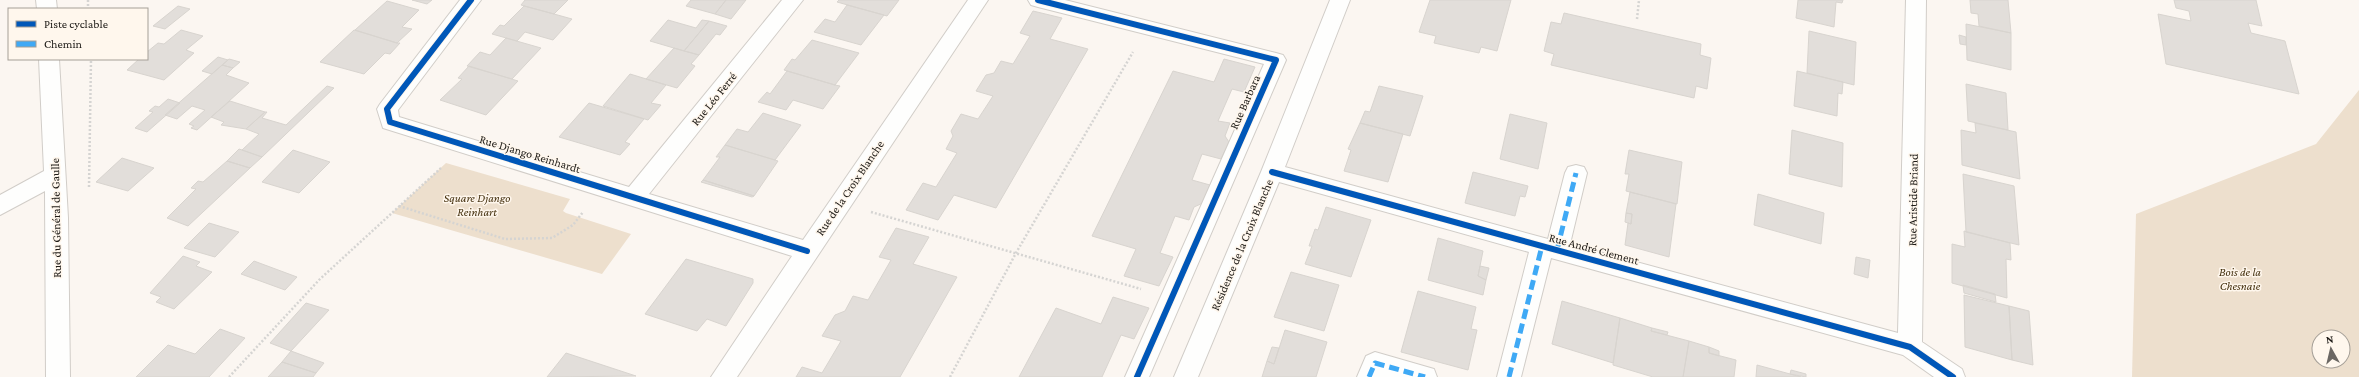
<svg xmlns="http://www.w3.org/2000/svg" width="2359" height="377" viewBox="0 0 2359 377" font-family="'Crimson Pro',serif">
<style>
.green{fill:#eddfcd;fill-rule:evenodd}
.building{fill:#e2deda;stroke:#d8d4cf}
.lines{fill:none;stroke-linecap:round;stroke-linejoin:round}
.minor-casing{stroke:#d1cdc8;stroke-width:2}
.path{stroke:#d5d4d2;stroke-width:2.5;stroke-dasharray:2 2;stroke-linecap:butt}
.minor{fill:#fefefd;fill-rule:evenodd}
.quiet{stroke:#3fa9f5;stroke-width:5;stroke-dasharray:10 5;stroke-linecap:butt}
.cycleway-casing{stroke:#fff7ed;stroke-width:8}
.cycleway{stroke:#0057b8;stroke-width:6}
.labels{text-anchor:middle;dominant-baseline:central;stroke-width:3;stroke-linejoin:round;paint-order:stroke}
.street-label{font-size:12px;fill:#1d1a16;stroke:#fff7ed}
.park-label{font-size:12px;font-style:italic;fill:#45310f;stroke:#fff7ed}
</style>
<rect width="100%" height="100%" fill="#fbf6f1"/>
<path class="green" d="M2359 90V377H2132L2136 214 2316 144ZM2319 337H2343V361H2319Z
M446 163 570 199 563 211 566 213 631 234 602 274 392 213Z"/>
<path class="building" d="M412 0H432L427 4Z
M525 0H568L554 14 521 5Z
M691 0H726L715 14 686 6Z
M726 0H746L731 19 715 14Z
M839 0H899L887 16 837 2Z
M1430 0H1511L1497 51 1481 47 1479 53 1434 43 1436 36 1419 32Z
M1798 0H1843L1842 3 1836 2 1834 27 1796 18Z
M1970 0H2008L2011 33 1979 26 1978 14 1971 13Z
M2174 0H2256L2262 26 2248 23 2251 33 2285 41 2299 94 2166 64 2158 14 2191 21 2189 11 2176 8Z
M387 1 419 10 402 27 412 29 397 43 355 30Z
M847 5 884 15 861 45 814 32 825 19 835 22Z
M178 6 190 9 165 29 153 26Z
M524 6 554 14 572 19 553 40 525 32 517 41 492 34 500 25 504 26Z
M1033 11 1062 18 1050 39 1088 49 996 208 954 195 938 220 906 210 923 183 936 187 957 153 946 149 953 136 951 131 961 114 978 119 993 96 976 91 986 75 994 73 1001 61 1013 64 1030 36 1020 33Z
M1564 13 1701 44 1700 55 1711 58 1707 89 1696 86 1694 98 1551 65 1554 54 1544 51 1551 22 1561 24Z
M668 20 696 28 702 20 709 21 684 51 650 41Z
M709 21 727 26 720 35 716 34 699 55 684 51Z
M1966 24 2011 33V70L1967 60Z
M181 30 203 36 186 50 194 53 164 80 127 70 139 59H147V52L158 43 164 44Z
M354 30 397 43H400L390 54 385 53 364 74 320 62Z
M1809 31 1856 42 1854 85 1807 73Z
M1959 35 1966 37V45L1960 44Z
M506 38 541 48 512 79 467 66 480 52 490 55Z
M812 40 859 53 835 85 784 70 792 59 795 60Z
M674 48 699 55 691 64 695 66 677 88 646 79Z
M218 57 228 60 212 74 202 71Z
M229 59 240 62 233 68 222 65Z
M1224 59 1255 67 1244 92 1232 89 1218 121 1230 123 1225 136 1229 142 1221 159 1202 154 1192 180 1210 185 1203 203 1194 207 1189 220 1175 216 1160 253 1173 257 1159 286 1124 276 1136 249 1092 236 1173 71 1214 82Z
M222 65 233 68 226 75 249 83 197 130 191 128 194 126 189 124 205 110 192 106 177 119 165 115Z
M469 66 518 81 486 115 440 100 462 79 458 78Z
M787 71 835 85 840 86 823 109 793 100 786 110 758 102 767 92 770 94Z
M1797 71 1843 82 1842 94 1838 93 1837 116 1794 106Z
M630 74 666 85 651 103 661 105 648 120 603 106Z
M1966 84 2006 93 2008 130 1968 121Z
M327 86 334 88 262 157 242 150 259 134 246 129 265 112H267L262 118 286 125Z
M1379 86 1423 96 1410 136 1360 123 1365 111 1370 112Z
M168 99 180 103 147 132 135 128 153 112 149 111 155 106 159 107Z
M230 101 265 112 246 129 221 125 224 122 211 117Z
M589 103 644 119 625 142 630 144 620 155 559 137Z
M763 113 801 125 775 160 725 145 737 129 748 132Z
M1510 114 1547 123 1538 169 1500 159Z
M1360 123 1403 134 1388 182 1344 171 1351 150 1348 149Z
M1975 123 2016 132 2020 179 1962 165 1961 130 1976 133Z
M1792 130 1843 143 1842 187 1789 174Z
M725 145 778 161 754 196 703 180 720 157H716Z
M239 149 242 150 262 157 250 168 227 161Z
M293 150 330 162 299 193 262 182Z
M1629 150 1682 162 1677 204 1626 191 1629 174H1625Z
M122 158 154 168 128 191 96 182Z
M227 161 250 168 188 226 167 218 196 189 191 188 198 181 203 182Z
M1473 172 1528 186 1525 197 1520 196 1515 216 1465 203Z
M1963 174 2014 186 2019 245 1966 232Z
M703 180 754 196 752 197 701 182Z
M1630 192 1676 204 1669 257 1625 245 1628 223 1631 224 1632 214 1626 213Z
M1758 194 1824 213 1821 244 1754 225Z
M1326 207 1371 220 1351 277 1305 264 1312 246H1309L1315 229 1318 230Z
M1626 213 1632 214 1631 224 1625 222Z
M209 223 239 232 215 257 184 248Z
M896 228 929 237 913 264 957 277 900 377H796L802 367 822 373 841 341 822 336 835 315 845 311 853 296 868 300 891 260 879 257Z
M1964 231 2010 243 2011 260 2006 259 2007 298 1952 283V244L1965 247Z
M1438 238 1483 251 1478 276 1486 280 1483 295 1428 280Z
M183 256 200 262 196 266 212 272 174 309 156 302 161 297 150 293Z
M1856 257 1870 260 1868 278 1854 274Z
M686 259 753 279V283L726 326 707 319 697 331 645 314Z
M254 261 297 277 285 290 241 274Z
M1480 266 1489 268 1486 280 1478 276Z
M1291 272 1339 285 1324 331 1274 317Z
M1963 285 1995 294 1996 302 1964 293Z
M1418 291 1476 307 1471 329 1477 330 1468 370 1401 352Z
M1964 295 2009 306 2012 360 1965 347Z
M1113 297 1149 308 1134 339 1121 335 1102 377H1019L1056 308 1101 324Z
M1562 301 1620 318 1613 363 1552 344Z
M306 303 329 310 291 351 270 343Z
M2009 306 2029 311 2033 365 2012 360Z
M1620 318 1652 328 1651 331 1689 341 1683 377H1653L1613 365Z
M1652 328 1668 332 1667 335 1651 331Z
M220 329 245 338 209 377H136L168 345 195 354Z
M1285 330 1327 342 1316 377H1262L1267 361 1274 364Z
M1689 341 1709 347V353L1736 360 1734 377H1683Z
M1272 347 1279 348 1274 364 1267 361Z
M1709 347 1719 351V356L1709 353Z
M291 351 324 363 316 373 282 362Z
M566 353 636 376 547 377Z
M282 362 316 373 313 377H268Z
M1757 365 1801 377H1756Z
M1791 370 1806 374V377L1790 374Z"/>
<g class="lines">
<g class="minor-casing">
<path id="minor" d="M36 0H56L57 9H37Z
M460 0H481L398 110 399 117 629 187 782 0H803L649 194 803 240 968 0H988L737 377H711L792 256 383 128 377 109 380 104Z
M1028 0H1065L1276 53 1283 55 1286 60 1149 377H1125L1264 64 1038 7 1031 5Z
M1330 0H1350L1285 167 1548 239 1565 173 1568 167 1576 165 1584 167 1587 173 1570 244 1898 333 1906 0H1926L1922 342 1962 369 1965 377H1934L1903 355 1551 258 1521 377H1497L1529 252 1279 182 1198 377H1174L1261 172Z
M39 59H59L68 218 70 377H46L45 191 0 215V195L44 171Z
M1375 352 1434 369 1437 377H1357L1366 356Z"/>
</g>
<path class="path" d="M88 0V9
M1637 19 1639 0
M89 187 91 59
M399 206 505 239 552 238 573 225 583 212
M871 212 1141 289
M229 377 320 279 441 168
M950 377 1016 253 1133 52"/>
<use href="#minor" class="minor"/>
<path class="quiet" d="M1557 250 1576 173
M1369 377 1375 363 1425 377
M1509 377 1542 246"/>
<g class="cycleway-casing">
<path id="cycleway" d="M471 0 387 109 390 122 807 251
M1038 0 1276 60 1137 377
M1272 172 1910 347 1953 377"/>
</g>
<use href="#cycleway" class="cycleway"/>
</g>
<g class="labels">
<g class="street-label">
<text transform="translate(714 99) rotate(-51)">Rue Léo Ferré</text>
<text transform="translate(1245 102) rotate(-66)">Rue Barbara</text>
<text transform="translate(530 154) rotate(17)">Rue Django Reinhardt</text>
<text transform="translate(850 188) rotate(-56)">Rue de la Croix Blanche</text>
<text transform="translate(1913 200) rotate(-89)">Rue Aristide Briand</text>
<text transform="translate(56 218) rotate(-91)">Rue du Général de Gaulle</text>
<text transform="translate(1242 245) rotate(-67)">Résidence de la Croix Blanche</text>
<text transform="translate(1594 249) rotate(15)">Rue André Clement</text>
</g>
<g class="park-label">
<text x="477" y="198">Square Django<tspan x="477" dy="14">Reinhart</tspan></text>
<text x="2240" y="272">Bois de la<tspan x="2240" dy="14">Chesnaie</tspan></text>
</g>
</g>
<rect x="8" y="8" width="140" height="52" fill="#fff7ed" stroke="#a59f97"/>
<rect x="16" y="21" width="20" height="6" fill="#0057b8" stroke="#a59f97"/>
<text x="44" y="28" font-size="12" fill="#1d1a16">Piste cyclable</text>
<rect x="16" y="41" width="20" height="6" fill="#3fa9f5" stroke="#a59f97"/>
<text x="44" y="48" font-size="12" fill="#1d1a16">Chemin</text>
<g transform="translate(2331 349) rotate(352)"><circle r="19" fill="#fff7ed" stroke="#a59f97"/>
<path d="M0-3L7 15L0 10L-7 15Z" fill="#6b6763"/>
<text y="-6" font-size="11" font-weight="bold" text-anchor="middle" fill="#1d1a16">N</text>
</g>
</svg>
